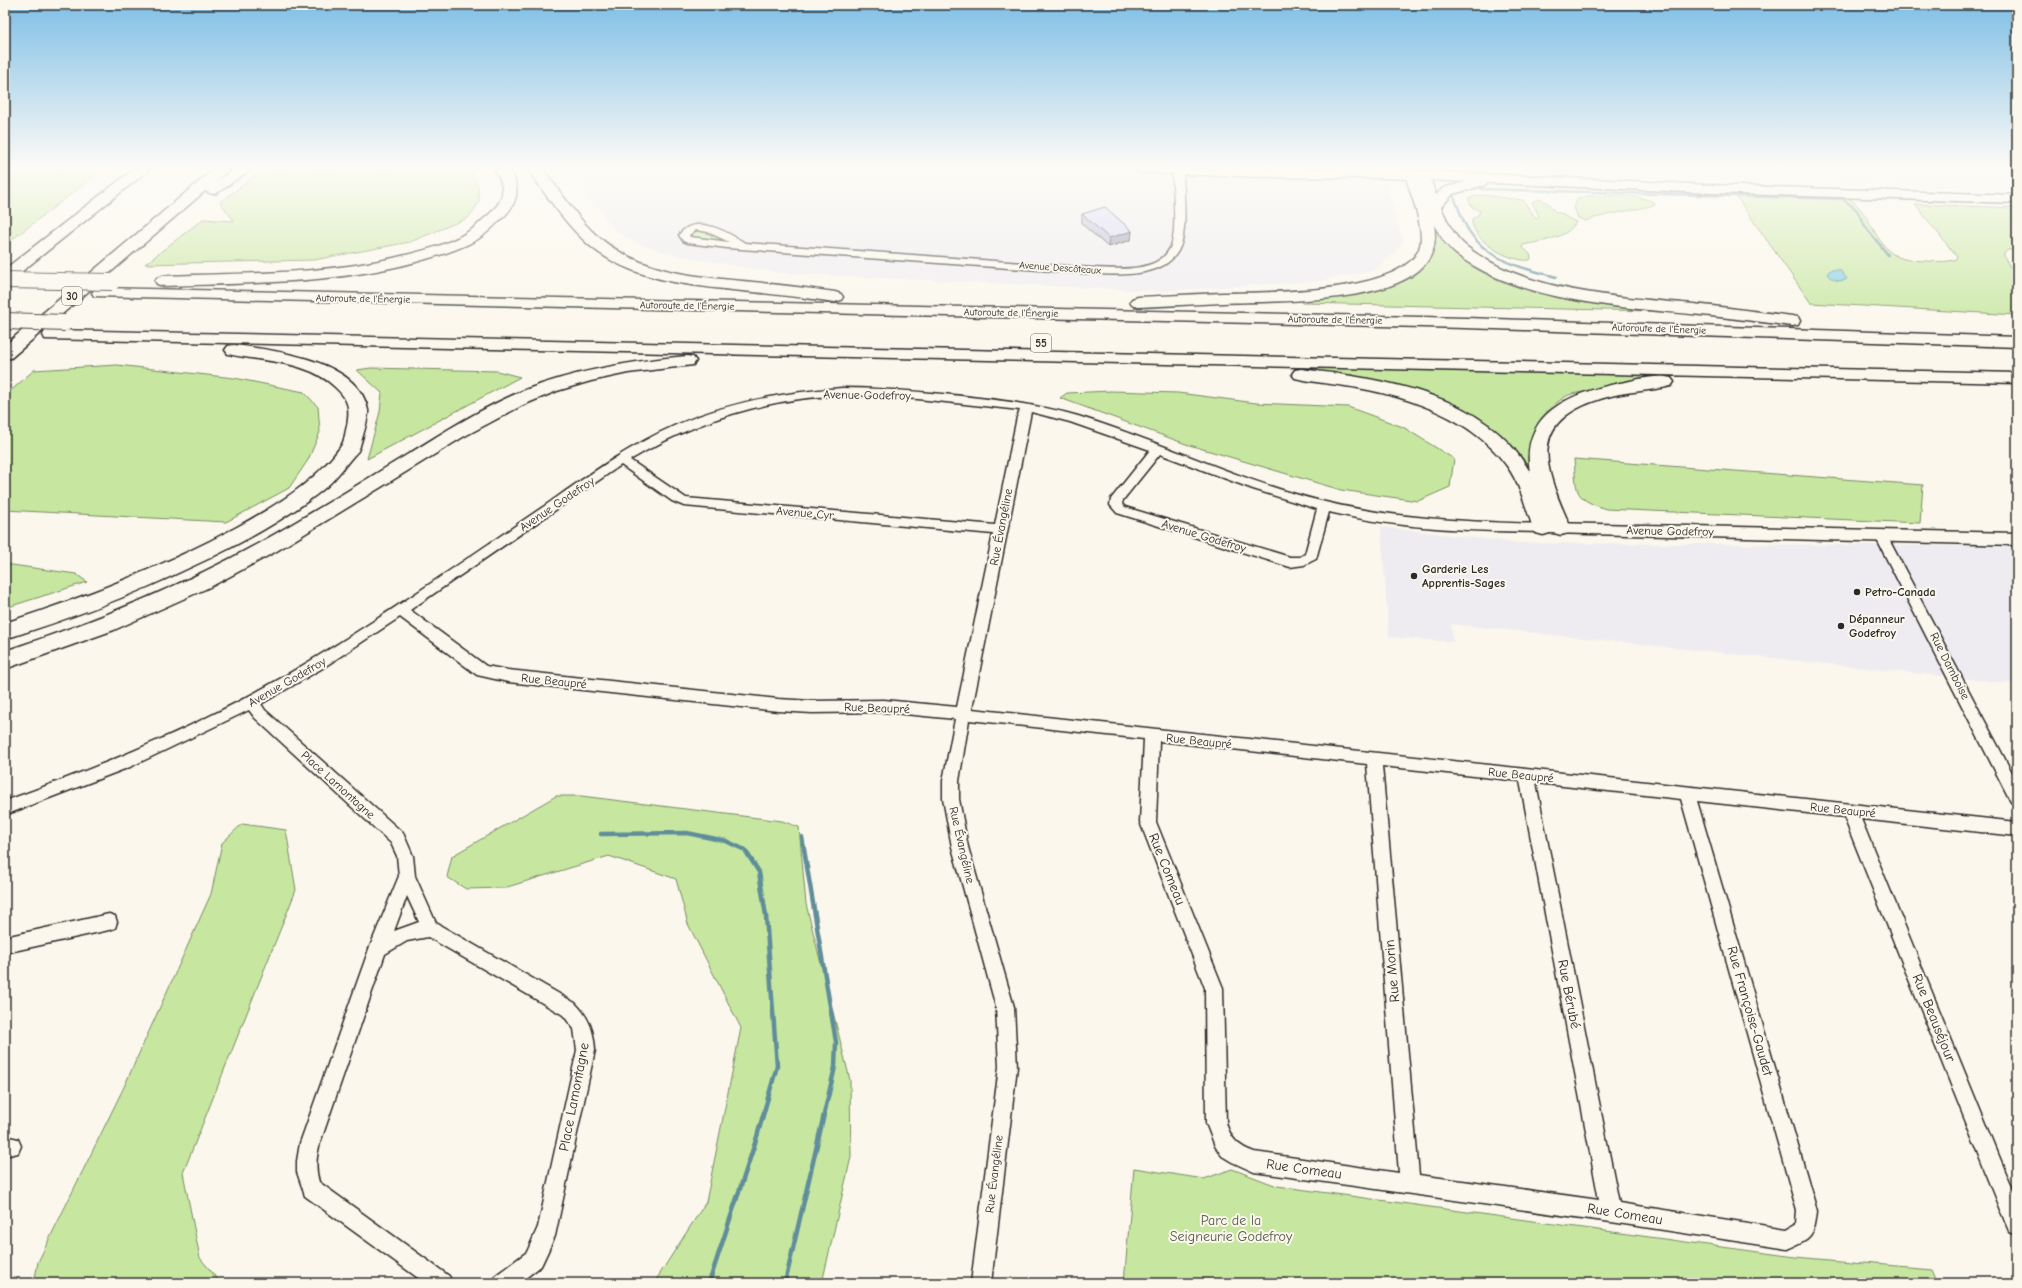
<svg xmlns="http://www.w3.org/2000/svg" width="2022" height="1288" viewBox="0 0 2022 1288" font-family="'Comic Neue',sans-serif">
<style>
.built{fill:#eeecf0}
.green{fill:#c7e7a0;stroke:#798966}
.water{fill:#84cfe4;stroke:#608d9a}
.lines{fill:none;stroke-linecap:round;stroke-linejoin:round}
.stream-far1{stroke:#608d9a;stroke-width:2.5}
.stream{stroke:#608d9a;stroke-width:4.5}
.minor-casing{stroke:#2b2b2b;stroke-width:3}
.tertiary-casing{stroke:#2b2b2b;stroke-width:3}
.primary-casing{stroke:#2b2b2b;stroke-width:3}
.motorway-casing{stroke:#2b2b2b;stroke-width:3}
.minor{fill:#fbf7ec;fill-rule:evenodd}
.tertiary{fill:#fbf7ec;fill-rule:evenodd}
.primary{fill:#fbf7ec;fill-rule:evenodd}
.motorway{fill:#fbf7ec;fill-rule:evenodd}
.motorway-bridge-casing{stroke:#2b2b2b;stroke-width:18;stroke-linecap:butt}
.motorway-bridge{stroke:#fbf7ec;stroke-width:16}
.wall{fill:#b4b5d8;stroke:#2b2b2b}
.shaded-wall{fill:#9294b0;stroke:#2b2b2b}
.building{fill:#d1d3fb;stroke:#2b2b2b}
.poi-dot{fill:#2b2b2b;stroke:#fbf7ec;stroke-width:1.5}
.labels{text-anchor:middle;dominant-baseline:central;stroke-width:4;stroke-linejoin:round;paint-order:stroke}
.far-street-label{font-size:10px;fill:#2b2b2b;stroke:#fbf7ec}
.shield{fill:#fbf7ec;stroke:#696865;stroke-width:1}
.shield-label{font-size:11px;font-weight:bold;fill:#2b2b2b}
.street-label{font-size:12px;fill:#2b2b2b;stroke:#fbf7ec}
.poi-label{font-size:12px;font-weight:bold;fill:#2b2b2b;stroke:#fbf7ec;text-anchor:start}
.near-street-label{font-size:14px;fill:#2b2b2b;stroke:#fbf7ec}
.near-park-label{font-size:14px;fill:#525a48;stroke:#fbf7ec}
</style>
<rect width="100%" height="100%" fill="#fbf7ec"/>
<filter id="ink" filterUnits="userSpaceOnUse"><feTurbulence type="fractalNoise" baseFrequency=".025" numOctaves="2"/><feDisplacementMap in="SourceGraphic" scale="8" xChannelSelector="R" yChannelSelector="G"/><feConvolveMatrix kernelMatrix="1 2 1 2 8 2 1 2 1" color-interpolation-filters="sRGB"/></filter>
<g filter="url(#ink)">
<path class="built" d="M566 169H1382L1403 241 1398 250 1375 270 1318 281 1159 291 782 273 684 257 640 245 617 232Z
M1490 169H2017V190Z
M1381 527 1519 543 2017 546V684L1451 624 1453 642 1389 637Z"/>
<path class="green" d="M5 169H99L93 177 5 245Z
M268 169H469L478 185 479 202 474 210 468 218 410 242 314 260 145 264 203 219 234 221 220 202 255 176Z
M1733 192 1844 196C1872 207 1873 251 1904 259 1911 261 1919 260 1926 261 1935 261 1947 263 1956 259L1957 257 1915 204 2017 208V249L2008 250 2004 253V256L2010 267 2017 275V315L1811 303Z
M1481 195 1523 200 1535 217 1537 218 1539 216 1532 202 1540 199 1548 203 1555 212 1563 214 1564 216 1576 222C1566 240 1540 241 1523 245L1522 247 1530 254 1531 258 1530 260C1511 263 1470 240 1472 219L1478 215 1480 211 1472 207 1468 198Z
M1587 196C1603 196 1644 193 1655 204 1651 208 1598 215 1586 221L1578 218 1574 207 1577 200Z
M694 231H703L728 242 694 238 691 235Z
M1435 232 1440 234C1478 295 1585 303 1650 311L1302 303 1300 301 1406 276 1432 233Z
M117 365 234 378 304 392 318 407 320 432 308 460 289 488 226 522 5 510V396L34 370Z
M1310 367 1654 375 1656 376 1655 378C1630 381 1608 385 1583 392 1577 393 1569 394 1565 397 1540 413 1529 432 1530 461L1527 464 1522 462 1501 436 1472 417 1312 372 1308 368Z
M371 368 497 371 520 377 367 459 380 412 382 393 357 370Z
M1111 391 1178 393 1256 403 1348 407 1403 427 1454 459 1450 487 1418 501 1341 490 1186 444 1060 398 1067 393Z
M1574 459 1923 485 1920 523 1606 509C1572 498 1577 492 1574 459Z
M5 564 76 574 87 582 5 608Z
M556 796H581L782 821 799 827 806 904 850 1080 851 1157 822 1283H654L706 1202 741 1028 688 924 676 879 609 856 504 888 466 889 447 877 452 856Z
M242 824 286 830 296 890 183 1173 200 1258 221 1283H34L38 1262 123 1089 211 894 222 843Z
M1134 1168 1204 1179 1232 1169 1277 1186 1795 1257 1931 1269 1937 1283H1124Z"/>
<path class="water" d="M1830 270H1840L1847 279C1841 283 1831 280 1827 274Z"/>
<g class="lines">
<path class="stream-far1" d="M1481 189 1843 199 1857 210 1865 226 1888 255
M1454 197C1459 208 1462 221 1469 231 1488 261 1525 269 1557 277"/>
<path class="stream" d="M601 834 687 833 726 841 745 850 759 872 766 916 777 1066 756 1140 709 1283
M785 1283 835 1067 836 1042 802 837"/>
<g class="minor-casing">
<path id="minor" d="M1174 169 1183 170C1183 192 1188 227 1180 247 1167 278 1121 275 1094 274L727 248 688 243 683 241 679 235C695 213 727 232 745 243L1094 268C1117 269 1158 273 1170 248 1176 235 1174 216 1174 202 1174 192 1171 178 1174 169ZM696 230 708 232 729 242 690 237 689 235Z
M842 388C876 388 909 391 943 394 989 399 1034 403 1078 416 1160 441 1237 480 1321 501 1394 519 1468 522 1543 524L1548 525 1549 528 1548 531 1543 532C1471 531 1399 529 1329 512L1316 559 1304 565 1290 567 1117 513 1110 505 1111 499 1150 450 1070 422 1031 412 972 709 2017 822V836L1861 819 2017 1200V1235L2010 1232 2007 1225 1844 817 1697 801 1817 1211C1814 1237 1812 1239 1788 1249L1611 1222 1254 1172 1232 1162 1222 1156 1215 1146 1206 1123 1205 988 1140 822 1144 739 969 720 959 781V799L968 847 1014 1007 1017 1067 991 1283H971L999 1067 996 1007 952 847 943 799V781L955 719 884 712 812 713 778 711 508 682 477 675 400 617 321 669 261 704 265 710 403 833 413 856 415 876 436 923 575 1003C589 1017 594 1031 595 1050L555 1236 541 1266 519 1283H492L495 1276 527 1252 538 1227 577 1050 574 1029 563 1015 428 937 407 941 385 954 320 1143C316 1157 315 1168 319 1182L449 1276 452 1283H425L305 1196 297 1172V1161L300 1143 369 949 399 876 397 856 391 843 255 718 249 710 130 767 5 815V801C111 763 214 720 310 661 390 613 466 559 543 507 586 477 628 446 676 425 729 402 785 392 842 388ZM855 395 918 399 1020 410 1017 417 995 525 686 498 630 460C699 418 774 396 855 395ZM1160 454 1253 489 1317 509 1305 554 1300 557H1290L1125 507 1122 504 1123 500ZM621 465 672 501 684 506 993 534 957 707 884 700 812 701 778 699 508 670 486 666 410 610ZM1159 741 1367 764 1399 1173 1254 1152C1238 1146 1231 1139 1226 1123L1223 988 1156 822ZM1382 766 1520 781 1599 1200 1419 1175ZM1536 783 1681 799 1797 1211 1796 1223 1786 1229 1619 1203ZM407 896 419 922 394 931Z
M1881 531 1886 533 1887 536 2017 782V804L2011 802 1875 536 1876 533Z
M109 914 115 916 117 922 115 928 109 930 5 953V937Z
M5 1136 18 1139 21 1146 18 1153 5 1156Z"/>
</g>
<g class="tertiary-casing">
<path id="tertiary" d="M1549 523 2017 533V545L1549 533 1544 532 1541 528 1544 524Z"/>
</g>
<g class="primary-casing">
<path id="primary" d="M1135 169H1386L1711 185 2017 195V203L1711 193 1386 178 1266 177 1142 173 1137 172Z"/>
</g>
<g class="motorway-casing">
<path id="motorway" d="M134 169H150L11 280 5 282V269Z
M214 169H229L217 180 236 169H252L217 193 212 194 205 191 11 358 5 359V345Z
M494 169H508C523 188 517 206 499 221 493 227 486 234 478 239 459 250 437 256 416 262 334 284 247 283 163 286L157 284 155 281 157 278 163 276C245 273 330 275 410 254 429 249 452 243 469 231 475 228 480 222 485 218 504 202 508 190 494 169Z
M528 169H542C562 192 577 220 601 239 644 274 700 277 753 282 781 285 808 288 835 292L841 294 843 297 841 300 835 302C808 298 781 295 753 292 697 286 634 283 589 245 566 225 545 194 528 169Z
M1419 171C1431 174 1432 185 1436 195L1443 188 1480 178 1485 179 1487 182 1485 185 1453 194 1441 207C1447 221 1454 237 1467 247 1527 293 1620 297 1693 304 1726 307 1759 312 1792 316L1798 317 1800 321 1798 325 1792 326C1762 322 1732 318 1701 315 1623 307 1521 303 1456 254 1446 246 1440 235 1434 225 1437 243 1433 259 1418 271 1377 304 1275 301 1223 303 1195 304 1166 306 1138 307L1132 305 1130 302 1132 299 1138 297C1166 296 1195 294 1223 293 1265 292 1400 295 1419 249 1426 232 1412 198 1407 181L1414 172Z
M100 288 1466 318 2017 337V347L1466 328 94 296 92 293 94 290Z
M51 330 2017 373V383L45 339 43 335 45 331Z
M234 345C274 350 359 360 368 410 369 418 362 438 360 446L358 451C347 462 338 477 326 487 286 520 238 545 191 567 131 596 69 619 5 639V623C85 597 163 567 237 527 275 506 316 482 341 446 345 441 345 432 347 426 350 409 349 400 336 388 308 360 263 362 228 354L225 350 228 346Z
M687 356 693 357 696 361 693 365 628 373 591 381 557 391 523 405 463 437 275 552 212 586 114 630 5 669V651C93 622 180 587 261 542 311 514 360 483 410 453 447 430 485 406 525 390 577 370 632 361 687 356Z
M1301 369C1382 379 1486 393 1530 472 1520 412 1572 393 1620 383 1635 380 1656 374 1671 378L1674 382 1671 386C1651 391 1631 391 1611 396 1525 418 1542 464 1571 528L1568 533 1561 535 1554 533 1552 530 1550 533 1543 535 1536 533 1533 528C1526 508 1520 484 1507 466 1473 419 1413 398 1358 388 1337 384 1315 383 1295 378L1292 374 1295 370Z"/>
</g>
<use href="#minor" class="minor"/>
<use href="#tertiary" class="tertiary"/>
<use href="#primary" class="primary"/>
<use href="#motorway" class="motorway"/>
<g class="motorway-bridge-casing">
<path id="motorway-bridge" d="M5 280 112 282
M5 321 65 323"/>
</g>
<use href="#motorway-bridge" class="motorway-bridge"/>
</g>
<path class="wall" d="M1082 214 1132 231 1131 240 1108 247 1082 224Z"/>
<path class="shaded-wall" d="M1132 231 1131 240 1108 247 1109 238Z"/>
<path class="building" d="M1105 207 1132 231 1109 238 1082 214Z"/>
</g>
<linearGradient id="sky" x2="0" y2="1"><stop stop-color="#80bfe6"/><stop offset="0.48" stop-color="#fdfbf6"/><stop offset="1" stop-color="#fdfbf6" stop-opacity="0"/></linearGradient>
<rect width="2022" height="349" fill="url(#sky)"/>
<g class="poi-dot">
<circle cx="1414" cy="576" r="4"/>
<circle cx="1857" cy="592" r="4"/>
<circle cx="1841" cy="626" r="4"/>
</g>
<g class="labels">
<g class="far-street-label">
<text transform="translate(1060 268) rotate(4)">Avenue Descôteaux</text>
<text transform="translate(363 299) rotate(1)">Autoroute de l'Énergie</text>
<text transform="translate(687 306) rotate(1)">Autoroute de l'Énergie</text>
<text transform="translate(1011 313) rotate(1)">Autoroute de l'Énergie</text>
<text transform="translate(1335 320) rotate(1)">Autoroute de l'Énergie</text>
<text transform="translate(1659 329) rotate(2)">Autoroute de l'Énergie</text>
</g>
<g class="shield">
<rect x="62" y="287" width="20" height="18" rx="3"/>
<rect x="1031" y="334" width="20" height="18" rx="3"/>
</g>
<g class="shield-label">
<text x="72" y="296">30</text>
<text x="1041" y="343">55</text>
</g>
<g class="street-label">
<text transform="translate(867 395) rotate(1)">Avenue Godefroy</text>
<text transform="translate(557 504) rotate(-34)">Avenue Godefroy</text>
<text transform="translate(805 513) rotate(5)">Avenue Cyr</text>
<text transform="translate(1001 527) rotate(-79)">Rue Évangéline</text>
<text transform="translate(1670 531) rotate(1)">Avenue Godefroy</text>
<text transform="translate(1204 536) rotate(17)">Avenue Godefroy</text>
<text transform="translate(1950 666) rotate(63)">Rue Damboise</text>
<text transform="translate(554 681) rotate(6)">Rue Beaupré</text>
<text transform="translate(287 682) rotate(-30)">Avenue Godefroy</text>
<text transform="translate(877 708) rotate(2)">Rue Beaupré</text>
<text transform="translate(1199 741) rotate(6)">Rue Beaupré</text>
<text transform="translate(1521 775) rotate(6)">Rue Beaupré</text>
<text transform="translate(338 785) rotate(42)">Place Lamontagne</text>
<text transform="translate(1843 810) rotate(6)">Rue Beaupré</text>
<text transform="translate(962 845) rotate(77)">Rue Évangéline</text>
<text transform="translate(994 1174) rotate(-83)">Rue Évangéline</text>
</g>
<g class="poi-label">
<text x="1422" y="569">Garderie Les<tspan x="1422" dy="14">Apprentis-Sages</tspan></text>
<text x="1865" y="592">Petro-Canada</text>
<text x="1849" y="619">Dépanneur<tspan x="1849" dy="14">Godefroy</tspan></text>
</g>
<g class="near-street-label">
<text transform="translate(1167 869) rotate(68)">Rue Comeau</text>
<text transform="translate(1392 971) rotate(-95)">Rue Morin</text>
<text transform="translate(1569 994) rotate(79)">Rue Bérubé</text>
<text transform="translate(1750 1011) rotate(74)">Rue Françoise-Gaudet</text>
<text transform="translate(1934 1018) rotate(68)">Rue Beauséjour</text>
<text transform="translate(574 1097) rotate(-79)">Place Lamontagne</text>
<text transform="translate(1304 1169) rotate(8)">Rue Comeau</text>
<text transform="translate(1625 1214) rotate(9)">Rue Comeau</text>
</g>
<g class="near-park-label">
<text x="1231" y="1220">Parc de la<tspan x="1231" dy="16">Seigneurie Godefroy</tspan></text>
</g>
</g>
<rect width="2022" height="1288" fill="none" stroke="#fbf7ec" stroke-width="20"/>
<rect x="10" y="10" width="2002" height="1268" fill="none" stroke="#2b2b2b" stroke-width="1.5" filter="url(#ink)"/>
</svg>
